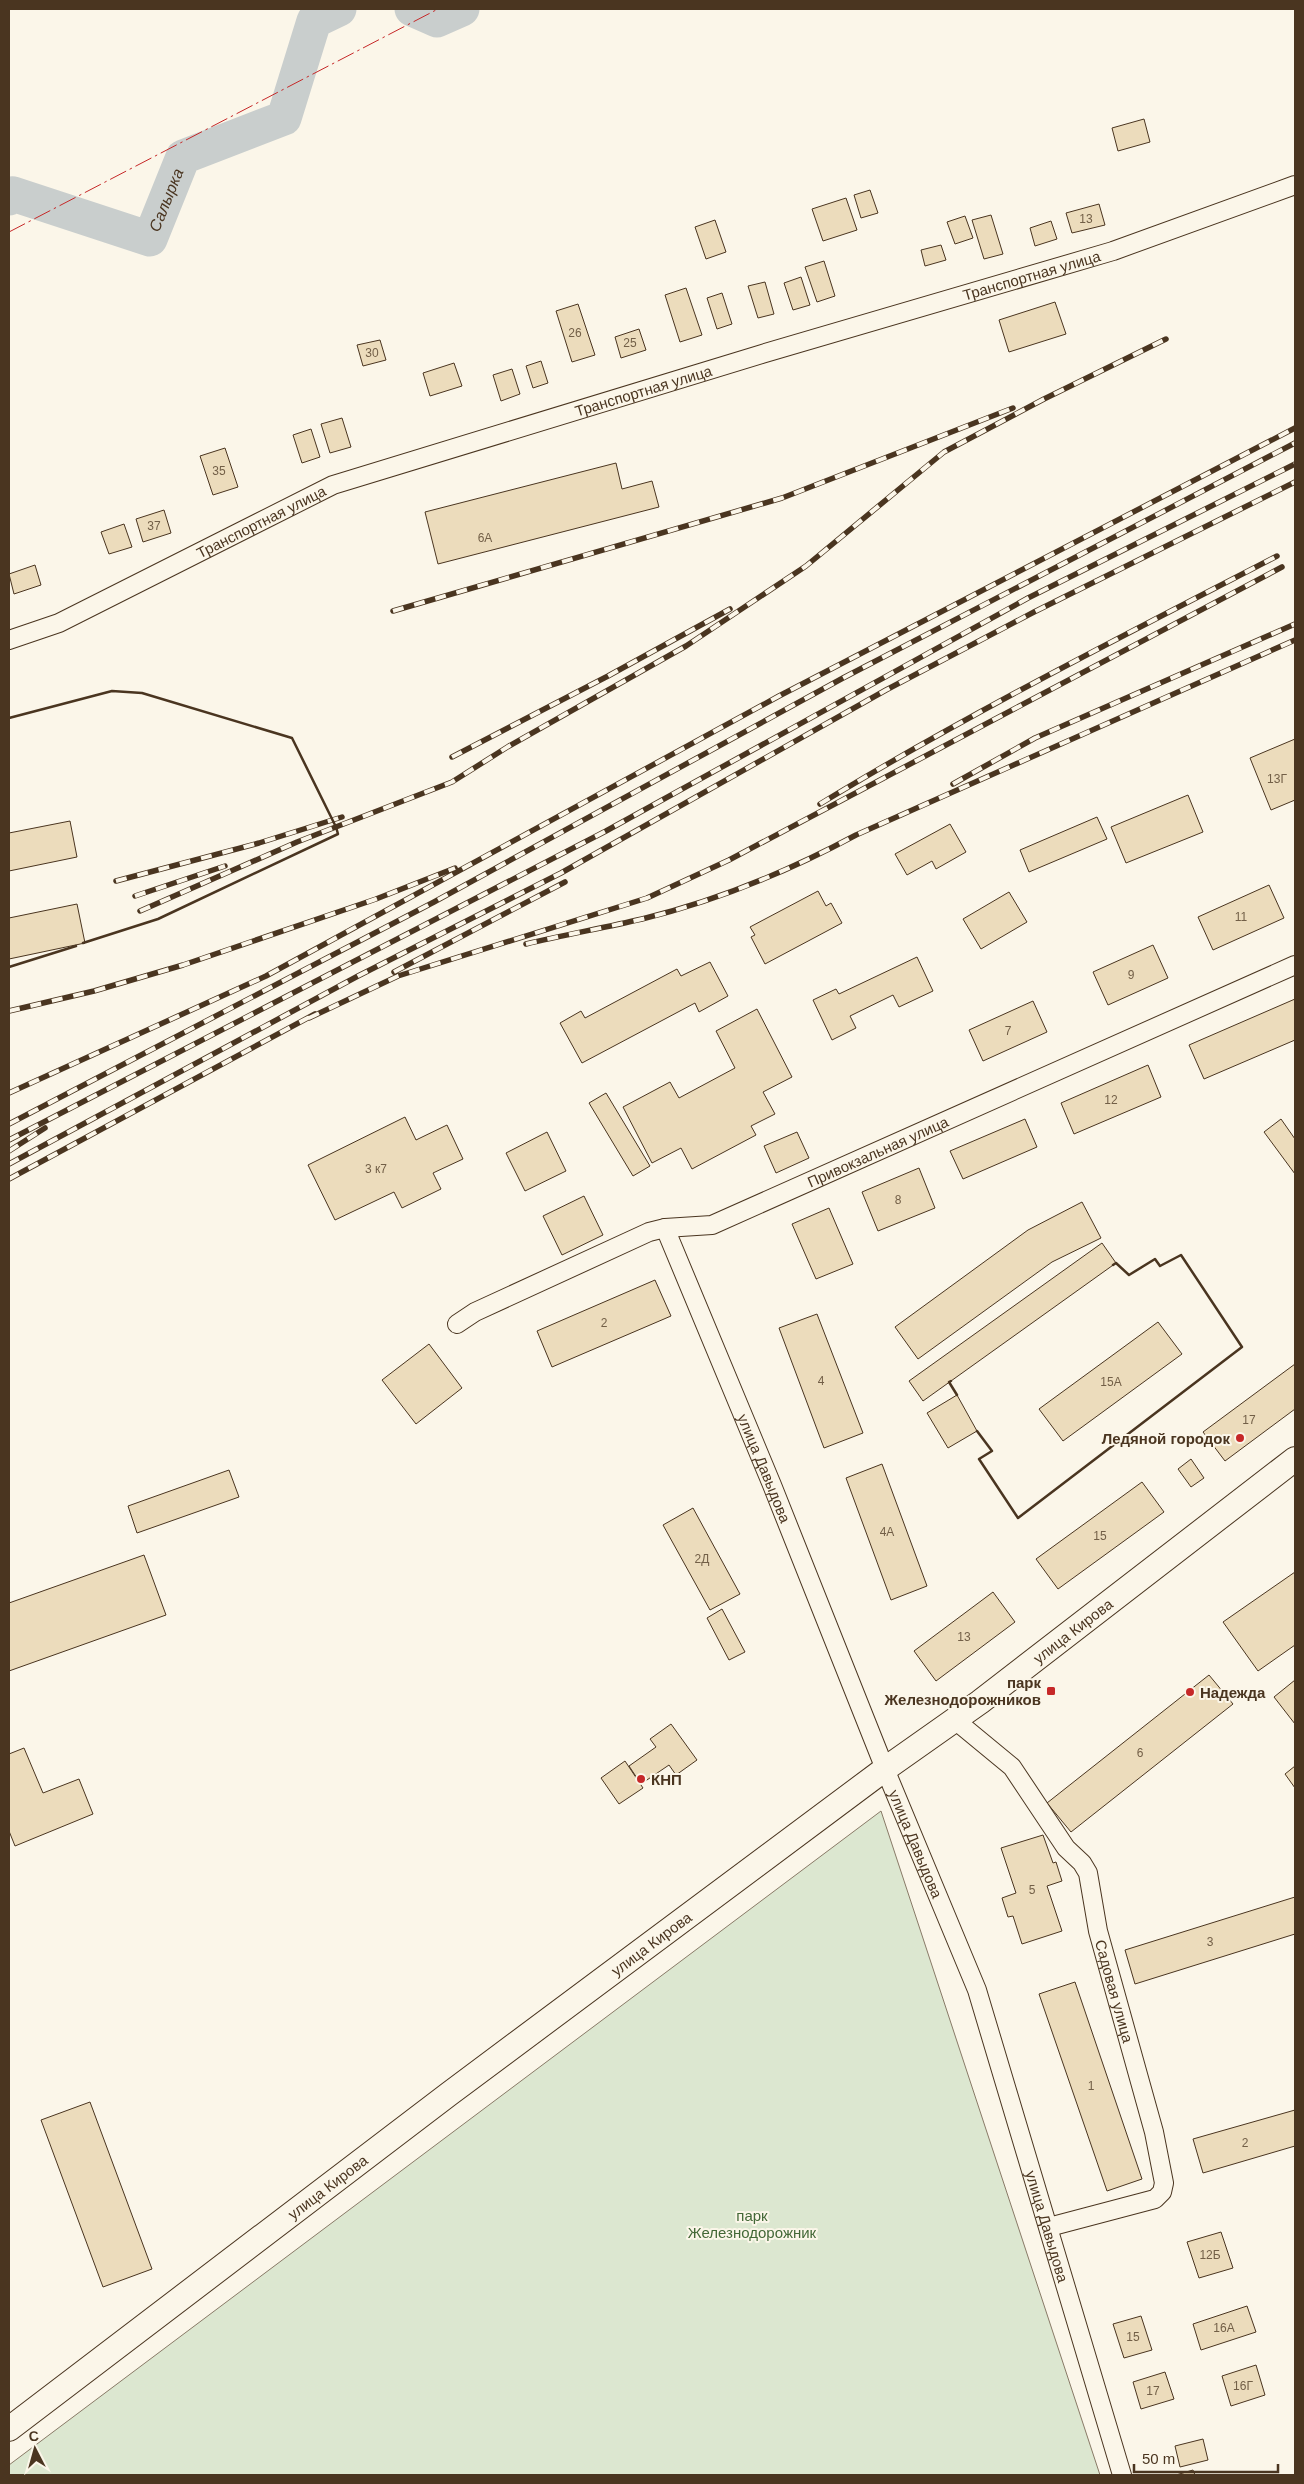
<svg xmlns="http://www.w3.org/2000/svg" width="1304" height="2484" viewBox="0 0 1304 2484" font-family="Helvetica,sans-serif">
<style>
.green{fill:#dce7d0;stroke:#887966}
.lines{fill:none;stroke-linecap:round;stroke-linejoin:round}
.river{stroke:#c9cecd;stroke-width:35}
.building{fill:#ecdcbc;stroke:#4a3520}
.street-casing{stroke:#4a3520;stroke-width:20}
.secondary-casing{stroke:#4a3520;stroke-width:26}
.street{stroke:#fbf6e9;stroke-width:18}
.secondary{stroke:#fbf6e9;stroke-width:24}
.rail-casing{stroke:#4a3520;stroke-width:5.5}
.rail{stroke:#fbf6e9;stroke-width:4;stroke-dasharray:11;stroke-linecap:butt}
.wall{stroke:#4a3520;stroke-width:2.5}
.power{stroke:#c62828;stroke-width:1;stroke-dasharray:18 4 2.5 4;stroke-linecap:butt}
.poi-dot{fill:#c62828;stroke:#fbf6e9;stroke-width:2}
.labels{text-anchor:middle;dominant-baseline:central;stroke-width:4;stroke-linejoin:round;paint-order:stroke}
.number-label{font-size:12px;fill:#725f47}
.street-label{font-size:15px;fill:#4a3520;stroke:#fbf6e9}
.poi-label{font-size:15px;font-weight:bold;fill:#4a3520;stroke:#fbf6e9;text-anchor:end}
.park-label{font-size:15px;fill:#436837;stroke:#fbf6e9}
.water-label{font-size:16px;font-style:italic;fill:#4a3520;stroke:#fbf6e9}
</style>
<rect width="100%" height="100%" fill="#fbf6e9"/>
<path class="green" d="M881 1811 1100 2475H9V2465Z"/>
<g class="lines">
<g class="river">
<path d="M412 9 437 20 462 9"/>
<path id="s1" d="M9 198 13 194 150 239 183 157 284 118 314 21 339 9"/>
</g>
</g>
<path class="building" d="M1144 119 1150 142 1118 151 1112 128Z
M870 190 878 213 861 218 854 195Z
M846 198 857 230 823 241 812 209Z
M1099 204 1105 225 1072 233 1066 213Z
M991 215 1003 254 984 259 972 220Z
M965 216 973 238 955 244 947 222Z
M715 220 726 252 706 259 695 227Z
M1051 221 1057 239 1035 246 1030 228Z
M941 245 946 260 925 266 921 250Z
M824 261 835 296 817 302 805 267Z
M801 277 810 305 793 310 784 283Z
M765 282 774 314 758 318 748 286Z
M686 288 702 335 680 342 665 295Z
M722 293 732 324 717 329 707 298Z
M1055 302 1066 334 1009 352 999 320Z
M578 304 595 355 572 362 556 311Z
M639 329 646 350 621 358 615 337Z
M380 340 386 360 363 366 357 345Z
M541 361 548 383 533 388 526 366Z
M454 363 462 386 430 396 423 373Z
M512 369 520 394 501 401 493 375Z
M342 418 351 447 330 453 321 424Z
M311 429 320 457 302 463 293 435Z
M225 448 238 487 213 495 200 456Z
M616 463 622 489 652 481 659 507 438 564 425 512Z
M164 510 171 533 143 542 136 519Z
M124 524 132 547 109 554 101 532Z
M35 565 41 585 14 594 9 574Z
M1295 739V800L1271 810 1250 758Z
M1188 795 1203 832 1126 863 1111 827Z
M1097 817 1107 839 1029 872 1020 850Z
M70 821 77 857 9 871V833Z
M950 824 966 852 936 869 932 861 907 875 895 854Z
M1269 885 1284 918 1213 950 1198 917Z
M818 891 826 906 831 903 842 923 765 964 751 937 755 935 750 927Z
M1009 892 1027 922 981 949 963 919Z
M77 904 85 943 9 959V918Z
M1153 945 1168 978 1108 1005 1093 972Z
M917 957 933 991 899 1007 893 995 850 1016 856 1028 832 1040 813 1000 836 989 839 994Z
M710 962 728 996 699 1012 695 1003 582 1063 560 1023 581 1011 585 1018 677 969 681 976Z
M1295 999V1040L1204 1079 1189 1045Z
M1033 1001 1047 1032 983 1061 969 1030Z
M757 1009 792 1077 763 1092 775 1114 751 1126 756 1135 692 1169 681 1148 652 1163 623 1107 670 1082 679 1098 735 1068 716 1031Z
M1148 1065 1161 1097 1074 1134 1061 1103Z
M606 1093 650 1166 633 1176 589 1103Z
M405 1117 416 1140 447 1125 463 1159 433 1173 441 1189 402 1208 394 1192 335 1220 308 1165Z
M1025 1119 1037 1147 963 1179 950 1151Z
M1281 1119 1295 1139V1174L1264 1132Z
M547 1132 566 1171 525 1191 506 1153Z
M797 1132 809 1158 776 1173 764 1146Z
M919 1168 935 1208 878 1231 862 1192Z
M584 1196 603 1235 562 1255 543 1216Z
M1082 1202 1101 1238 1052 1262 918 1359 895 1327 1028 1230Z
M829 1208 853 1264 816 1279 792 1224Z
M1102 1243 1116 1263 923 1401 909 1381Z
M655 1280 671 1316 552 1367 537 1331Z
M817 1314 863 1433 824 1448 779 1328Z
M1158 1322 1182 1354 1063 1441 1039 1409Z
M429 1344 462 1388 416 1424 382 1380Z
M1295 1364V1409L1225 1461 1203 1432Z
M957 1395 977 1431 948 1448 927 1413Z
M1191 1459 1204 1478 1191 1487 1178 1469Z
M882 1464 927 1586 891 1600 846 1478Z
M229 1470 239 1497 137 1533 128 1506Z
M1142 1482 1164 1512 1058 1589 1036 1559Z
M693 1508 740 1594 710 1610 663 1525Z
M144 1555 166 1615 9 1671V1603Z
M1295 1572V1645L1258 1671 1223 1622Z
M993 1592 1015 1622 936 1681 914 1651Z
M722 1609 745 1652 729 1660 707 1618Z
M1209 1675 1233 1704 1071 1832 1047 1803Z
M1295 1680V1724L1274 1697Z
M671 1724 697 1760 676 1775 669 1765 641 1784 629 1766 656 1747 650 1739Z
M24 1748 43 1793 79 1779 93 1814 15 1846 9 1831V1754Z
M625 1761 643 1788 619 1804 601 1778Z
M1295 1766V1788L1285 1774Z
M1043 1835 1053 1863 1056 1862 1062 1881 1047 1886 1062 1931 1022 1944 1013 1916 1008 1917 1002 1898 1016 1893 1001 1848Z
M1295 1897V1934L1135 1984 1125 1950Z
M1075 1982 1142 2179 1107 2191 1039 1994Z
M90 2102 152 2269 103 2287 41 2120Z
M1295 2110V2146L1203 2173 1193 2139Z
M1221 2232 1233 2268 1199 2278 1187 2242Z
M1247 2306 1256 2332 1201 2350 1193 2324Z
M1141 2316 1152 2350 1124 2358 1113 2324Z
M1256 2365 1265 2395 1231 2406 1222 2376Z
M1165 2372 1174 2399 1141 2409 1133 2382Z
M1203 2439 1208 2460 1180 2467 1175 2446Z
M1193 2470 1195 2475H1176Z"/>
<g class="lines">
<g class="street-casing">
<g id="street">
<path id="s2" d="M9 640 59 623 333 485 762 354 1113 251 1295 185"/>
<path id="s3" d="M665 1228 772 1485 885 1769 977 1990 1122 2475"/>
<path id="s4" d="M457 1324 475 1312 649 1232 665 1228 712 1225 1295 965"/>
<path id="s5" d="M955 1720 1012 1767 1066 1848 1082 1863 1088 1873 1098 1931 1154 2132 1164 2183 1162 2192 1155 2199 1049 2227"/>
</g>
</g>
<g class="secondary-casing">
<g id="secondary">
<path id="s6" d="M9 2429 449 2094 885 1769 980 1702 1295 1459"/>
</g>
</g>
<use href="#street" class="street"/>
<use href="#secondary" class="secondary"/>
<g class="rail-casing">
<path id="rail" d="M393 611 782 498 1013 408
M452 757 608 676 730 609
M953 784 1035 738 1295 624
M820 804C968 714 1123 636 1277 556
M116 881 259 843 342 817
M135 896 225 866
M140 911 297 842 452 782 509 746 686 646 806 566 944 452 1044 399 1166 339
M526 944C564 935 603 928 642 919 716 901 789 871 856 835L1295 640
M394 972 565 882
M9 1011 94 991 183 965 376 899 455 868
M309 1018 398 976 647 898 729 860 1282 567
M9 1093 266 976 779 696 1295 428
M9 1124 434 902 843 678 1295 443
M9 1140 606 831 1028 598 1295 464
M9 1151 45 1128
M9 1164 358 976 561 873 886 690 1034 612 1295 482
M9 1179 315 1014"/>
</g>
<use href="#rail" class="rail"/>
<path class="wall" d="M9 718 112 691 142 693 292 738 336 827 338 834 158 919 83 943
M9 967 76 946
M951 1381 949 1382 957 1395
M977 1431 992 1451 979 1459 1018 1518 1242 1347 1181 1255 1160 1266 1155 1259 1129 1275 1116 1263 1113 1265"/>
<path class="power" d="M9 232 438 9"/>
</g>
<g class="poi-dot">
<circle cx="1240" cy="1438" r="5"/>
<rect x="1046" y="1686" width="10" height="10" rx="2.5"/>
<circle cx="1190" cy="1692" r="5"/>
<circle cx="641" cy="1779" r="5"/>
</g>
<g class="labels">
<g class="number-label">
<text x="1086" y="219">13</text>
<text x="575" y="333">26</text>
<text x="630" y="343">25</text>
<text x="372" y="353">30</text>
<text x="219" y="471">35</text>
<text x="154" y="526">37</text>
<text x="485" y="538">6А</text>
<text x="1277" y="779">13Г</text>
<text x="1241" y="917">11</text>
<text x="1131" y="975">9</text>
<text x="1008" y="1031">7</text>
<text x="1111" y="1100">12</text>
<text x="376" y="1169">3 к7</text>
<text x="898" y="1200">8</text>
<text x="604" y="1323">2</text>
<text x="821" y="1381">4</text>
<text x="1111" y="1382">15А</text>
<text x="1249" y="1420">17</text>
<text x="887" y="1532">4А</text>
<text x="1100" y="1536">15</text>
<text x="702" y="1559">2Д</text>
<text x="964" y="1637">13</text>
<text x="1140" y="1753">6</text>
<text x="1032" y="1890">5</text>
<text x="1210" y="1942">3</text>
<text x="1091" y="2086">1</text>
<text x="1245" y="2143">2</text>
<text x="1210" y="2255">12Б</text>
<text x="1224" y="2328">16А</text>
<text x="1133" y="2337">15</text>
<text x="1243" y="2386">16Г</text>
<text x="1153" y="2391">17</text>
</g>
<g class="street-label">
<text stroke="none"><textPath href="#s2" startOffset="1089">Транспортная улица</textPath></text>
<text stroke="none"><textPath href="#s2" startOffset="684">Транспортная улица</textPath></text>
<text stroke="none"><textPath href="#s2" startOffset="279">Транспортная улица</textPath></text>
<text stroke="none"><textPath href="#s4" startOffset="458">Привокзальная улица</textPath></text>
<text stroke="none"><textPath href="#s3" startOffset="260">улица Давыдова</textPath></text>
<text stroke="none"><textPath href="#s6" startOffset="1330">улица Кирова</textPath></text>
<text stroke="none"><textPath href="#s3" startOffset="665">улица Давыдова</textPath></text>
<text stroke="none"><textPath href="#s6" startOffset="805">улица Кирова</textPath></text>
<text stroke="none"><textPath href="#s5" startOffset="326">Садовая улица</textPath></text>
<text stroke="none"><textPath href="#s6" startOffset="400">улица Кирова</textPath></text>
<text stroke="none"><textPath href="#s3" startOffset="1070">улица Давыдова</textPath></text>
</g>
<g class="poi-label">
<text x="1230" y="1438">Ледяной городок</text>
<text x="1041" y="1682">парк<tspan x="1041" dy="17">Железнодорожников</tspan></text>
<text x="1200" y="1692" text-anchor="start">Надежда</text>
<text x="651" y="1779" text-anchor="start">КНП</text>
</g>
<g class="park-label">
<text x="752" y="2215">парк<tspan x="752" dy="17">Железнодорожник</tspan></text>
</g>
<g class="water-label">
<text stroke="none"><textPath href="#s1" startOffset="192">Салырка</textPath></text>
</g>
</g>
<rect width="1304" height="2484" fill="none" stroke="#4a3520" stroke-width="20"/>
<g transform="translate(35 2449) rotate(354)" stroke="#fbf6e9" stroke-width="4" paint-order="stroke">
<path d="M0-4L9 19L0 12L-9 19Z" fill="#4a3520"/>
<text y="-8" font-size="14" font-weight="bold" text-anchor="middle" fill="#4a3520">С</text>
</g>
<path d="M1134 2464v8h144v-8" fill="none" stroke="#4a3520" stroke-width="2.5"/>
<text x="1142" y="2464" font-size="15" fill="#4a3520" stroke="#fbf6e9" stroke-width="4" paint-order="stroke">50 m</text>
</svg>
